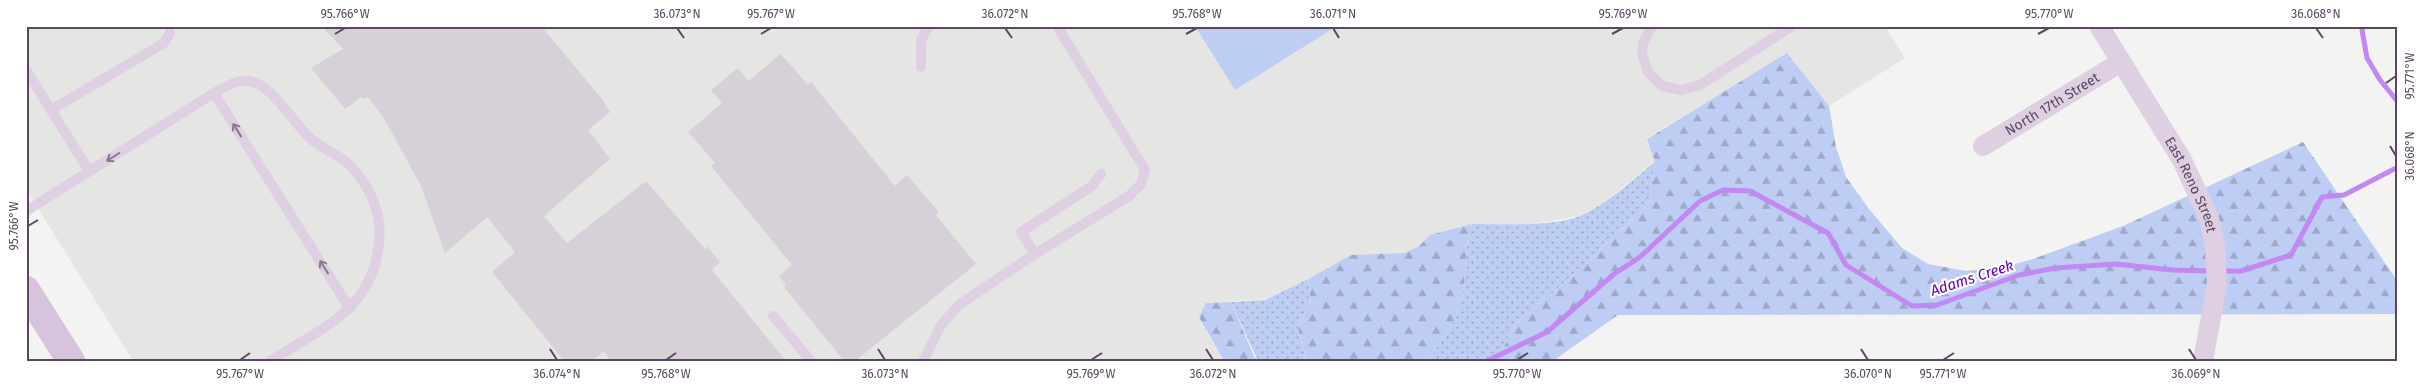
<svg xmlns="http://www.w3.org/2000/svg" width="2424" height="387" viewBox="0 0 2424 387" font-family="'Fira Sans',sans-serif">
<style>
.education{fill:#e5e5e3}
.grass{fill:url(#grass-dots)}
.forest{fill:url(#forest-firs)}
.pitch{fill:#becdf3}
.lines{fill:none;stroke-linecap:round;stroke-linejoin:round}
.stream{stroke:#c288f3;stroke-width:5}
.building{fill:#d8d0d9}
.lane{stroke:#decfe2;stroke-width:10}
.street{stroke:#decfe2;stroke-width:20}
.secondary{stroke:#d7c3db;stroke-width:28}
.oneway{stroke:#8a778e}
.ticks{fill:none;stroke:#5c4761;stroke-width:2}
.labels{text-anchor:middle;dominant-baseline:central;stroke-width:4.5;stroke-linejoin:round;paint-order:stroke}
.street-label{font-size:14px;fill:#5c4761;stroke:#fff}
.water-label{font-size:15px;font-style:italic;fill:#6501ba;stroke:#fff}
.neatline{fill:none;stroke:#5c4761;stroke-width:2}
.ticks-label{font-size:12px;text-anchor:middle;fill:#5c4761}
</style>
<defs>
<pattern id="grass-dots" width="8" height="8" patternUnits="userSpaceOnUse" patternTransform="scale(1.25)"><rect width="8" height="8" fill="#becdf3"/><path d="M2 2h.1M6 6h.1" fill="none" stroke="#9ea8c8" stroke-width="1.8" stroke-linecap="round"/></pattern>
<pattern id="forest-firs" width="22" height="20" patternUnits="userSpaceOnUse" patternTransform="scale(1.25)"><rect width="22" height="20" fill="#becdf3"/><path d="M5 1l3.5 6h-7zM16 11l3.5 6h-7z" fill="#9ea8c8"/></pattern>
</defs>
<rect width="100%" height="100%" fill="#f3f4f1"/>
<path class="education" d="M26 26H1885L1905 58 1829 106 1788 54 1647 138 1655 162 1596 208 1579 216 1528 225 1472 224 1430 235 1418 247 1404 253 1351 255 1308 279 1265 299 1206 303 1207 333 1224 361H133L26 189Z"/>
<path class="grass" d="M1655 162 1649 203 1571 278 1515 324 1497 361H1427C1444 338 1461 314 1464 285 1466 264 1465 244 1472 224 1503 224 1551 227 1580 216 1603 207 1635 178 1655 162Z
M1308 279 1311 300 1298 328 1306 361H1258L1231 302 1265 300Z"/>
<path class="forest" d="M1787 53 1829 106 1836 147 1846 177 1869 209 1902 248 1928 264 1966 271 1997 269 2033 259 2123 226 2303 142 2398 282V314L1618 315 1553 361H1497L1515 324 1571 278 1649 203 1655 162 1647 139Z
M1472 224C1465 244 1466 264 1464 285 1461 315 1444 338 1427 361H1306L1298 328 1311 300 1308 279 1351 255 1404 253 1418 247 1430 235Z
M1231 302 1254 356 1258 361H1224L1199 317 1206 303Z"/>
<path class="pitch" d="M1195 26H1337L1235 90Z"/>
<g class="lines">
<path class="stream" d="M2364 26 2362 30 2367 58 2380 80 2398 102
M2398 36V38
M2220 271H2241L2291 255 2322 197 2344 195 2398 167
M1487 361 1547 332 1614 274 1640 257 1700 201 1723 190 1750 191 1828 233 1846 265 1912 306 1937 305 2019 275 2055 268 2116 264 2172 270 2212 271"/>
</g>
<path class="building" d="M321 26H541L602 99 610 112 588 130 610 159 544 216 567 243 646 181 705 249 707 246 720 262 712 270 786 361H611L604 351 592 361H564L492 272 515 252 487 217 445 253 421 186 385 120 368 97 363 99 361 97 345 109 311 68 343 49Z
M781 54 808 85 811 82 895 186 907 175 939 212 936 215 976 264 855 361H844L784 287 786 285 779 276 792 265 711 166 715 163 688 132 722 103 711 90 738 68 748 81Z"/>
<g class="lines">
<path class="lane" d="M1652 26 1643 43 1642 53 1648 72 1662 86 1681 90 1700 85 1792 26
M921 67V40L929 26
M26 70 51 110
M214 93C224 88 236 79 249 81 272 84 292 122 311 139 325 151 344 156 356 172 372 191 382 217 379 242 374 309 321 329 270 361
M89 171 51 110 164 43 170 33V26
M26 211 214 93 350 309
M1035 254 1021 232 1092 186 1101 174
M773 316 811 361
M923 361 941 325 960 304 1035 254 1129 196 1141 184 1145 170 1057 26"/>
<g class="street">
<path id="s1" d="M2099 26 2182 160 2209 218 2215 247 2217 284 2203 361"/>
<path id="s2" d="M1983 146 2121 62"/>
</g>
<path class="secondary" d="M26 290 71 361"/>
</g>
<defs><path id="oneway-shaft" d="M-6 0H5M1.5-3L5.5 0L1.5 3" fill="none" stroke-width="1.6" stroke-linecap="round" stroke-linejoin="round" transform="scale(1.25)"/></defs>
<g class="oneway">
<use href="#oneway-shaft" transform="translate(237 130) rotate(-122)"/>
<use href="#oneway-shaft" transform="translate(113 157) rotate(148)"/>
<use href="#oneway-shaft" transform="translate(324 267) rotate(-122)"/>
</g>
<path class="ticks" d="M677 28 684 38M1005 28 1012 38M1333 28 1339 38M2316 28 2323 38M335 34 345 28M761 34 771 28M1186 34 1197 28M1612 34 1623 28M2038 34 2049 28M2386 83 2396 76M2390 146 2396 156M28 226 38 220M550 349 557 360M878 349 885 360M1206 349 1213 360M1861 349 1868 360M2189 349 2196 360M240 360 250 353M666 360 676 353M1091 360 1102 353M1517 360 1528 353M1943 360 1954 353"/>
<g class="labels">
<g class="street-label">
<text stroke="none"><textPath href="#s2" startOffset="81">North 17th Street</textPath></text>
<text stroke="none"><textPath href="#s1" startOffset="184">East Reno Street</textPath></text>
</g>
<g class="water-label">
<text transform="translate(1972 278) rotate(-18)">Adams Creek</text>
</g>
</g>
<rect width="2424" height="387" fill="none" stroke="#ffffff" stroke-width="55"/>
<rect x="28" y="28" width="2368" height="332" class="neatline"/>
<g class="ticks-label">
<text x="345" y="18">95.766°W</text>
<text x="677" y="18">36.073°N</text>
<text x="771" y="18">95.767°W</text>
<text x="1005" y="18">36.072°N</text>
<text x="1197" y="18">95.768°W</text>
<text x="1333" y="18">36.071°N</text>
<text x="1623" y="18">95.769°W</text>
<text x="2049" y="18">95.770°W</text>
<text x="2316" y="18">36.068°N</text>
<text transform="translate(2410 76) rotate(-90)" y="4">95.771°W</text>
<text transform="translate(2410 156) rotate(-90)" y="4">36.068°N</text>
<text transform="translate(14 226) rotate(-90)" y="4">95.766°W</text>
<text x="240" y="378">95.767°W</text>
<text x="557" y="378">36.074°N</text>
<text x="666" y="378">95.768°W</text>
<text x="885" y="378">36.073°N</text>
<text x="1091" y="378">95.769°W</text>
<text x="1213" y="378">36.072°N</text>
<text x="1517" y="378">95.770°W</text>
<text x="1868" y="378">36.070°N</text>
<text x="1943" y="378">95.771°W</text>
<text x="2196" y="378">36.069°N</text>
</g>
</svg>
